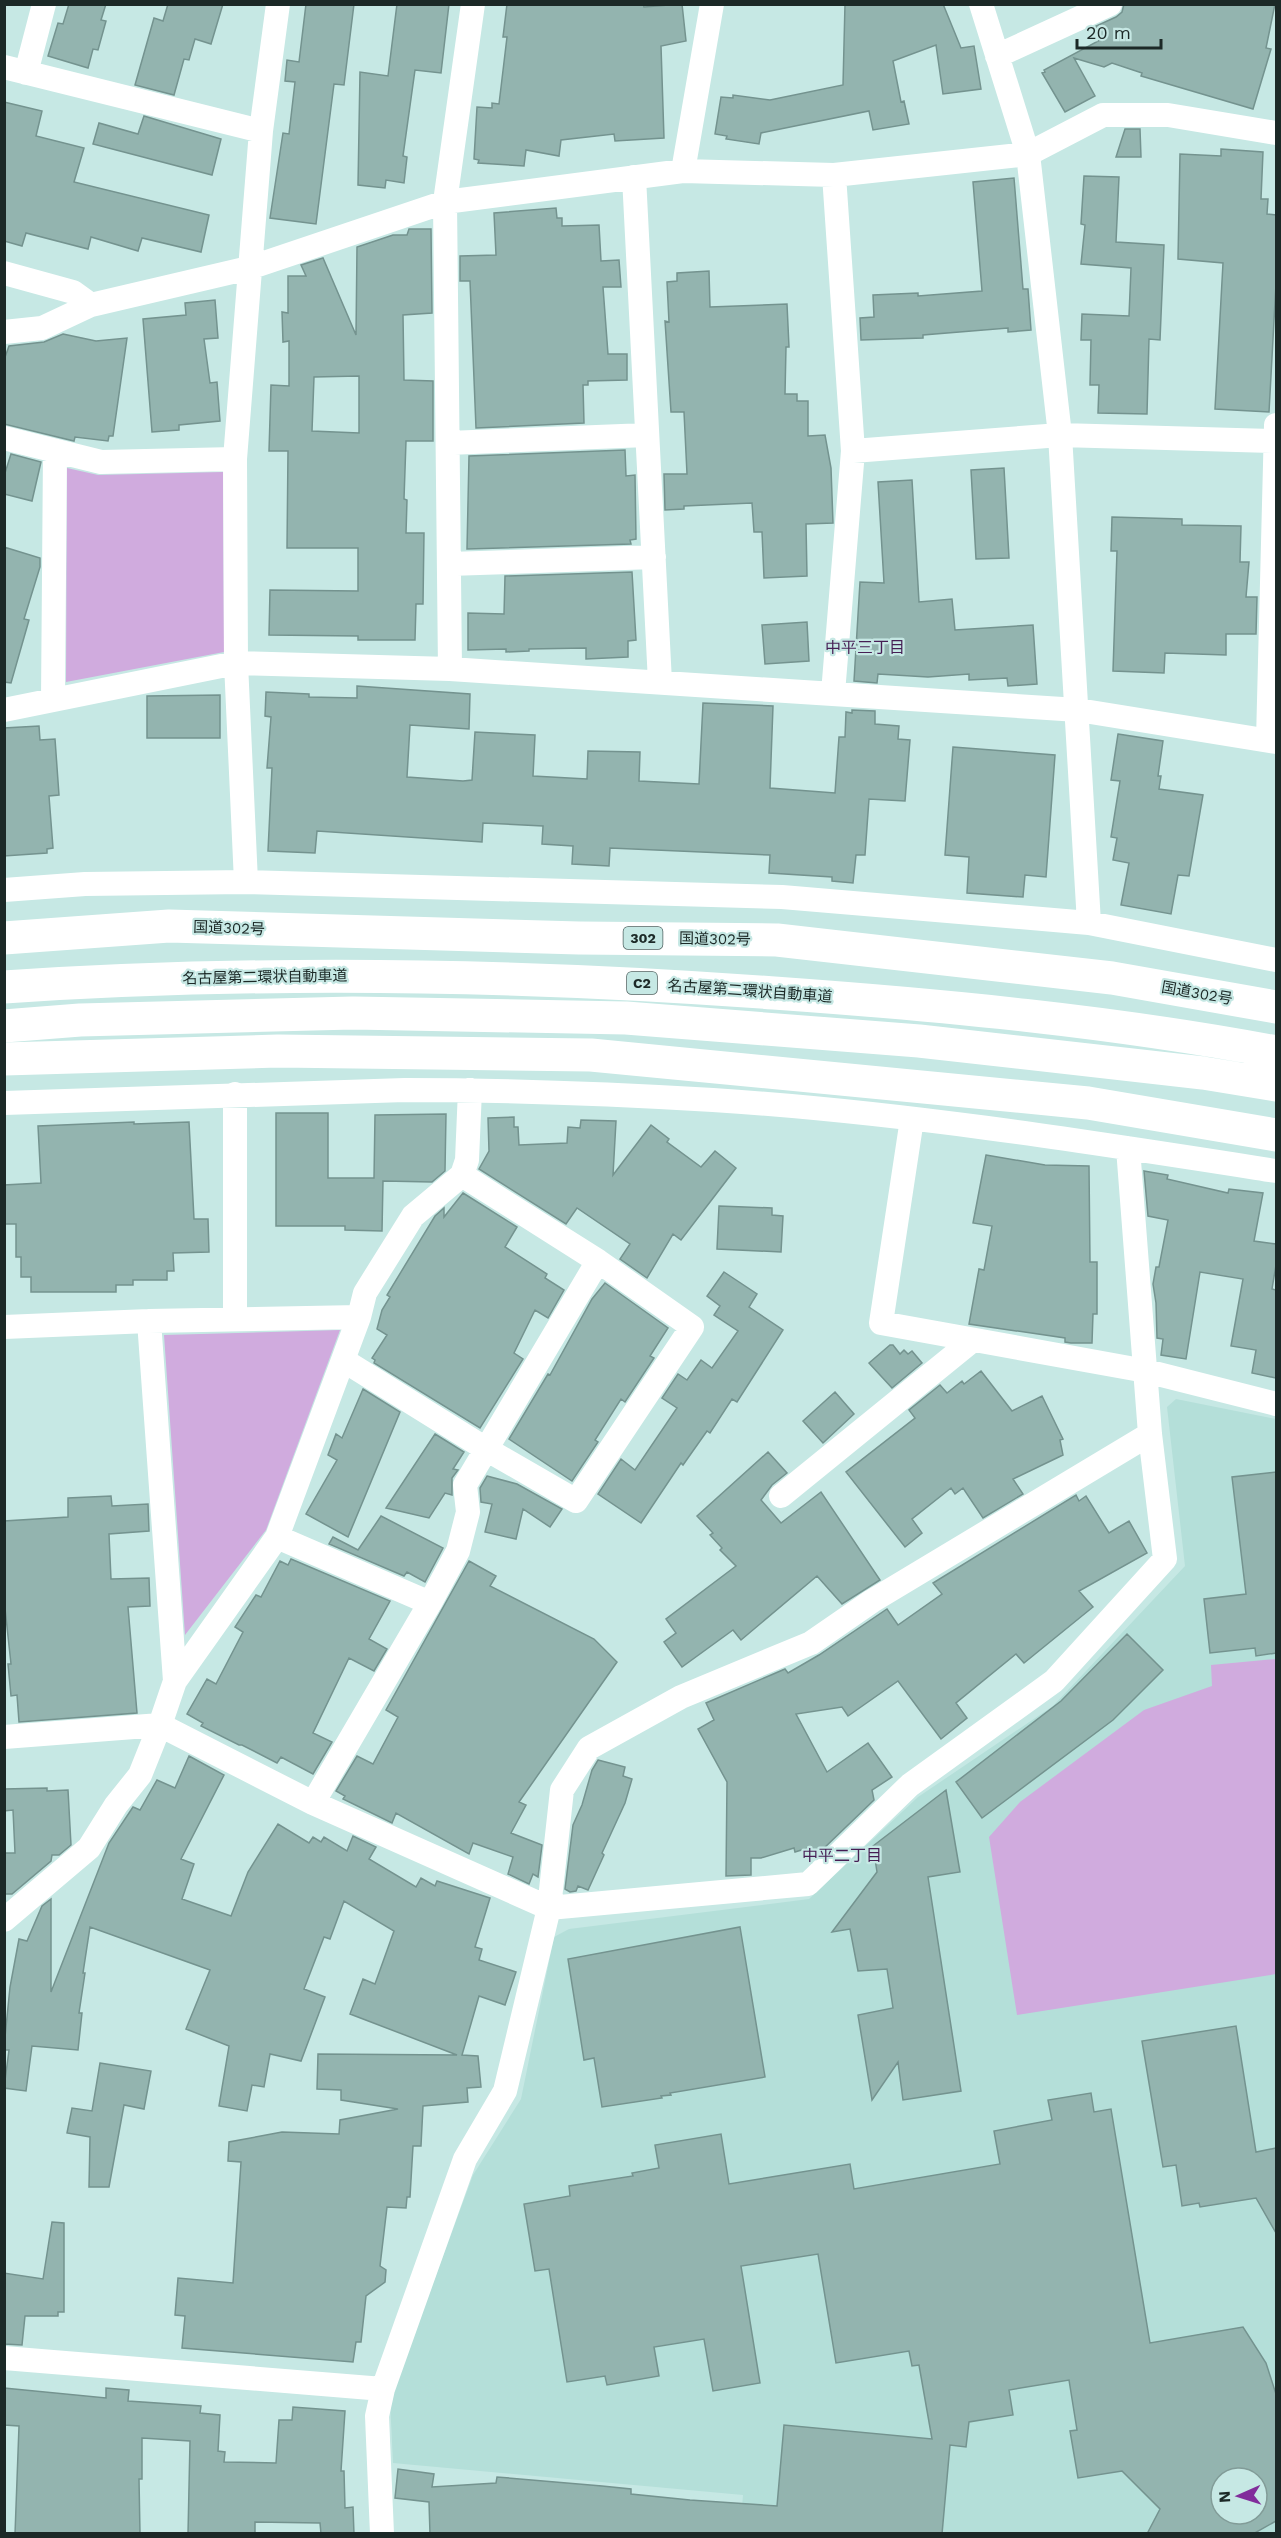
<svg xmlns="http://www.w3.org/2000/svg" width="1281" height="2538" viewBox="0 0 1281 2538" font-family="'Work Sans','Noto Sans JP',sans-serif">
<style>
.built{fill:#b4dfd9;fill-rule:evenodd}
.green{fill:#d0abde}
.building{fill:#93b4af;stroke:#74938f;stroke-width:1.5;fill-rule:evenodd}
.lines{fill:none;stroke-linecap:round;stroke-linejoin:round}
.minor{stroke:#fff;stroke-width:24}
.trunk{stroke:#fff;stroke-width:33}
.motorway{stroke:#fff;stroke-width:33}
.labels{text-anchor:middle;dominant-baseline:central;stroke-width:4.5;stroke-linejoin:round;paint-order:stroke}
.shield{fill:#c6e8e4;stroke:#4f6260;stroke-width:1.5}
.shield-label{font-size:14px;font-weight:bold;fill:#1c2927}
.street-label{font-size:15px;fill:#1c2927;stroke:#c6e8e4}
.neighbourhood-label{font-size:16px;fill:#461e54;stroke:#c6e8e4}
</style>
<rect width="100%" height="100%" fill="#c6e8e4"/>
<path class="built" d="M1176 1399 1276 1419V2533H740L743 2495 393 2463 390 2400 473 2175 521 2099 554 1937 569 1929 809 1899 918 1797 1053 1706 1185 1566 1167 1407ZM1221 2478H1257V2514H1221Z"/>
<path class="green" d="M67 468 98 475 223 472 224 652 66 682Z
M340 1330 266 1530 185 1635 164 1335Z
M1276 1659V1974L1017 2015 989 1837 1020 1802 1144 1710 1212 1686 1211 1665Z"/>
<path class="building" d="M69 4H106L101 20 106 21 98 50 93 49 88 68 48 56 58 23 63 24Z
M168 4H223L211 44 195 39 189 60 184 59 174 95 135 85 154 18 163 21Z
M306 4H354L344 85 334 84 316 224 270 218 283 133 289 134 295 82 285 81 287 60 299 62Z
M397 4H449L441 73 415 70 403 156 407 157 404 183 386 180 385 188 358 185 360 72 388 76Z
M507 4H643L644 7 682 4 686 41 661 46 664 138 615 141 614 134 561 140 559 156 526 150 524 166 478 163 479 160 474 159 477 107 492 108V103L499 104 507 37H503Z
M845 4H943L961 48 974 46 981 89 943 94 936 45 893 61 901 102 904 101 909 124 873 130 869 111 761 133 759 144 726 139 727 136 715 134 721 97 733 98V95L770 100 843 85Z
M1124 4H1275L1266 48 1271 49 1253 109 1141 76 1142 73 1112 63 1104 67 1074 58 1095 96 1065 112 1042 73 1045 72 1044 70 1102 39 1096 26 1116 17 1122 12Z
M4 102 42 111 36 136 84 148 74 182 209 215 201 252 142 238 138 251 91 237 88 249 26 233 22 246 4 241Z
M144 116 221 139 212 175 93 144 99 123 138 134Z
M1125 129H1140L1141 157H1116Z
M1221 149 1263 152 1261 199H1268L1267 214 1276 215V284L1269 412 1215 409 1223 263 1178 259 1180 154 1221 156Z
M1084 176 1119 177 1116 242 1164 245 1160 340 1149 339 1147 414 1098 413 1099 385H1090L1091 340H1081L1082 314 1129 316 1131 268 1081 264 1085 225 1081 224Z
M1014 178 1023 289H1028L1031 330 1008 332V328L923 335V338L861 340 860 318 874 317 873 295 918 293V296L982 291 973 182Z
M556 208 557 218H562V226L599 225 601 261 619 260 621 287H603L608 354H627V380L588 381V385H583L584 423 476 428 470 281H460V256L496 255 494 213Z
M409 229H431L432 313 403 315 404 380 433 381V441H406L404 499 407 500 406 533H424L423 604H416L415 640H358V636L269 635 270 590 358 591V548H287L288 451H269L271 385 289 386V341L283 342 282 312 288 313V276H306L301 265 323 258 356 335 357 247 393 235H407ZM359 376V433L312 431 314 377Z
M709 271 710 307 787 304 789 347H786L785 394H797V401H808V436L825 435 831 468 833 523 806 524 807 576 764 578 762 532H754L752 503 684 506V509L665 510 664 474H687L684 412H671L665 321 669 322 667 282 677 281V273Z
M215 300 218 338 204 339 210 383 217 382 220 421 179 425V430L152 432 143 319 186 315 185 303Z
M63 334 96 341 127 338 113 436H109L108 441 75 437 74 441 4 424V360L9 346 44 342Z
M625 450 626 476 635 475 636 539 630 540 631 544 467 549 469 456Z
M11 454 41 462 32 501 4 494V476Z
M1004 468 1009 558 976 559 971 470Z
M912 480 919 602 952 599 955 630 1033 625 1037 684 1008 686 1007 678 969 680V674L928 677 878 674 877 683 854 681 860 582 884 583 878 482Z
M1112 517 1182 519V525L1241 526 1240 562H1249L1246 597H1257L1256 634H1226V655L1165 653 1164 673 1113 671 1117 551H1111Z
M4 547 40 558V567L24 619 29 620 11 683 4 682Z
M632 572 636 640 628 641V657L586 659V648L529 649V651L506 652V649L468 650V613L504 614 505 576Z
M807 622 809 661 765 664 762 625Z
M357 686 470 694 469 729 410 725 407 777 463 781 472 780 475 732 535 735 533 776 587 779 588 751 640 752 639 781 699 784 703 703 773 706 770 788 835 793 839 737H845L846 712 852 713V710L875 711V724L899 726 898 739 910 740 905 801 869 799 865 855H856L853 883 832 881V877L769 873 770 855 610 848 609 866 572 864 573 846 542 844 543 826 483 823 482 842 317 831 315 853 268 851 272 768H267L271 717 265 716 266 692 309 694V697L357 698Z
M220 695V738H147V696Z
M39 726 40 740 55 739 59 795 49 796 53 848 47 849V853L4 856V728Z
M1118 734 1163 741 1158 776H1161L1159 789 1203 795 1189 876 1178 875 1171 914 1121 905 1129 863 1113 860 1117 838 1111 837 1120 781 1111 780Z
M953 747 1055 755 1046 877 1025 875 1023 897 967 893 969 857 945 855Z
M276 1113H328V1178H374L375 1115 446 1114 445 1171 432 1182 383 1181 382 1231 345 1230V1226H276Z
M514 1117V1127H518L519 1145 567 1143 568 1127 580 1128 581 1120 616 1121 613 1175 651 1125 669 1139 667 1142 701 1167 715 1151 736 1168 681 1240 673 1234 647 1278 620 1259 630 1244 577 1208 566 1224 479 1169 489 1151 488 1118Z
M134 1122V1124L189 1122 194 1219H208L209 1252 173 1253 174 1271H167V1280H133V1285H116V1292H31V1277H21V1257H16V1224H4V1185L41 1183 38 1126Z
M986 1155 1045 1165 1089 1166 1090 1262H1097V1314H1093L1092 1343H1071L1065 1342V1338L969 1324 979 1269 984 1270 992 1226 973 1223Z
M1144 1171 1168 1175 1167 1179 1228 1193 1229 1189 1263 1193 1254 1241 1276 1244V1265L1272 1289 1276 1290V1378L1252 1373 1256 1350 1231 1346 1243 1279 1200 1272 1186 1359 1161 1355 1163 1339 1157 1338 1156 1303 1153 1284 1156 1267H1159L1168 1220 1148 1216Z
M463 1193 517 1227 505 1247 547 1274 545 1278 564 1290 548 1318 535 1310 514 1353 523 1359 480 1428 374 1363 375 1360 372 1358 387 1335 377 1329 382 1310 390 1297 387 1295 435 1216 444 1208V1217Z
M719 1206 772 1208V1215L783 1216 781 1252 717 1249Z
M724 1272 757 1294 749 1307 783 1330 737 1402 732 1399 710 1433 707 1431 683 1465 681 1463 641 1523 598 1494 621 1459 635 1470 677 1408 662 1398 678 1374 687 1380 701 1360 712 1368 738 1331 714 1315 720 1306 707 1296Z
M605 1283 668 1328 650 1356 654 1358 625 1402 621 1399 595 1440 598 1442 572 1481 509 1439 548 1374 550 1375 592 1299Z
M890 1345H893L900 1354 904 1350 908 1354 912 1351 922 1363 892 1388 869 1363Z
M981 1371 1012 1411 1042 1396 1063 1439 1060 1440 1063 1455 1013 1479 1023 1494 983 1518 963 1488 955 1494 951 1488 912 1519 922 1533 905 1547 846 1472 915 1418 909 1410 940 1385 947 1393 962 1381 964 1384Z
M363 1389 400 1412 348 1537 306 1514 337 1460 328 1455 336 1434 342 1438Z
M835 1392 854 1414 823 1443 803 1421Z
M435 1434 464 1452 453 1469 458 1470 452 1478V1495L445 1493 429 1518 386 1508Z
M768 1452 787 1473 772 1485 761 1500 781 1523 821 1492 880 1580 842 1604 817 1576 741 1640 733 1630 682 1667 664 1642 676 1633 666 1619 736 1566 720 1550 722 1548 710 1535 713 1533 697 1516Z
M1276 1472V1653L1256 1656 1255 1648 1210 1653 1204 1599 1246 1594 1232 1477Z
M487 1476 517 1484 562 1509 550 1527 523 1509 516 1539 485 1532 492 1504 481 1502 480 1488Z
M1076 1495 1079 1501 1086 1496 1109 1533 1129 1521 1147 1553 1079 1591 1093 1607 1024 1663 1016 1654 956 1703 967 1718 941 1739 898 1681 848 1716 842 1707 796 1714 827 1772 868 1743 892 1777 872 1790 874 1800 822 1850 809 1853 808 1848 795 1852 794 1848 761 1858H751V1875L726 1876 727 1782 698 1729 714 1720 706 1703 785 1669 788 1673 819 1655 887 1609 898 1625 942 1594 933 1583Z
M111 1496 112 1506 148 1504 149 1531 109 1534 111 1579 149 1578 150 1606 128 1607 137 1713 19 1722 17 1695 11 1696 8 1664H11L4 1599V1521L68 1517V1498Z
M381 1516 443 1548 425 1582 407 1572 404 1576 329 1544 333 1537 358 1550Z
M291 1559 390 1601 369 1639 387 1649 374 1671 349 1658 313 1733 332 1742 313 1774 281 1757 277 1763 242 1745H239L201 1726 203 1723 187 1714 207 1679 216 1684 243 1632 235 1627 256 1595 261 1597 280 1561 288 1565Z
M469 1561 496 1576 490 1586 594 1639 617 1662 519 1802 526 1805 511 1833 542 1845 538 1877 533 1874 529 1884 508 1874 513 1857 473 1843 469 1854 396 1813 392 1823 343 1799 345 1796 336 1791 357 1756 373 1764 398 1717 386 1710Z
M1127 1634 1163 1670 1113 1720 982 1818 956 1782 1061 1701Z
M189 1756 224 1775 181 1859 194 1864 182 1899 231 1916 248 1872 278 1824 309 1843 313 1837 321 1842 324 1837 347 1851 353 1836 376 1847 369 1859 416 1887 421 1878 435 1886 437 1881 490 1898 475 1947 482 1949 479 1960 516 1972 505 2005 479 1996 462 2055 478 2056 481 2087 467 2088 468 2102 423 2106 421 2146H413L410 2197H407L406 2208 387 2207 380 2266 386 2270 385 2282 366 2296 361 2342H356L353 2362 182 2348 185 2316 175 2315 178 2278 233 2283 241 2162 228 2161 229 2142 282 2132 339 2134 340 2120 398 2109 341 2100V2090L317 2089 318 2054 457 2055 350 2014 363 1979 375 1984 394 1931 344 1901 330 1939 324 1937 304 1989 325 1997 301 2061 270 2054 264 2087 252 2085 247 2111 219 2106 229 2046 186 2029 210 1970 90 1927 83 1973H85L79 2013H82L78 2050 32 2046 26 2091 4 2088 9 2050H4V2047L10 1987 19 1939 27 1941 42 1906 51 1899V1992L109 1843 133 1807 140 1810 157 1780 175 1788Z
M598 1760 625 1767 623 1776 632 1779 625 1803 602 1853 604 1855 588 1890 578 1886 576 1891 570 1892 565 1889 573 1825 582 1805 592 1770Z
M47 1788V1791L68 1790 71 1845 59 1855H52L51 1861 12 1894H4V1853H15L13 1810 4 1811V1789Z
M946 1790 960 1872 928 1877 961 2091 903 2100 898 2062 872 2100 858 2015 893 2008 887 1969 858 1971 850 1929 832 1932 877 1872 873 1846Z
M740 1927 765 2077 670 2093 671 2095 661 2096 662 2098 602 2107 594 2058 584 2060 568 1959Z
M1236 2026 1256 2152 1276 2148V2233L1256 2198 1200 2207 1199 2203 1182 2206 1176 2165 1163 2167 1142 2041Z
M100 2063 151 2071 144 2109 124 2105 109 2187H89L90 2137 67 2133 72 2108 92 2111Z
M1091 2093 1094 2112 1111 2109 1150 2343 1243 2327 1266 2363 1276 2394V2521L1253 2534H1147L1160 2509 1122 2471 1078 2478 1070 2431 1077 2430 1069 2380 1009 2390 1013 2415 969 2422 966 2447 950 2445 942 2534H430L429 2502 395 2498 398 2469 434 2474 432 2487 496 2483 497 2477 602 2486 631 2489V2494L690 2500 777 2506 784 2425 932 2439 919 2365 912 2366 909 2351 836 2363 818 2254 741 2266 760 2383 713 2391 704 2339 654 2347 659 2376 607 2385 605 2376 567 2382 549 2269 535 2271 524 2204 570 2196 569 2186 633 2176 632 2173 659 2168 655 2145 721 2134 729 2184 850 2164 854 2189 1000 2164 994 2131 1052 2120 1048 2100ZM1221 2478H1257V2514H1221Z
M52 2222 64 2223V2312H58V2316H25L22 2345 4 2344V2273L43 2279Z
M4 2388 106 2398V2388L129 2390 128 2401 201 2406 200 2413 220 2415 218 2451 225 2452 224 2462 276 2463 279 2420H292L293 2407 345 2411 341 2471H344L345 2508 353 2507 354 2534H321L320 2523 255 2522V2534H188L190 2441 142 2438V2479H139L140 2534H15L19 2426 4 2425Z"/>
<g class="lines">
<path class="minor" d="M981 4 1028 154 1060 435 1089 923
M997 56 1110 4
M4 67 261 131
M26 73 44 4
M683 171 712 4
M634 177 660 682
M4 273 73 292 91 305 249 268 445 202 683 171 834 175 1028 154 1103 115H1168L1276 133
M4 332 42 328 91 305
M4 438 101 462 235 459
M448 443 647 435
M853 451 1060 435 1276 441
M449 564 654 557
M450 669 445 202 473 4
M833 693 853 451 834 175
M53 700 55 451
M4 710 236 663 450 669 1078 710 1276 742
M1268 740 1276 425
M246 882 236 663 235 459 261 131 278 4
M4 890 85 884 246 882 782 897 1089 923 1276 960
M4 1103 405 1090C508 1090 611 1094 713 1100 902 1112 1090 1142 1276 1171
M912 1119 881 1323 1146 1371 1276 1404
M359 1317 365 1293 413 1216 462 1175
M235 1319V1094
M149 1321 175 1681
M4 1327 149 1321 359 1317 277 1537 175 1681 160 1725 313 1803 549 1908 562 1790 589 1748 681 1697 811 1643 872 1601 1150 1434
M343 1360 486 1449 576 1501 692 1327 598 1261
M781 1496 973 1340
M277 1537 430 1603
M4 1737 160 1725 140 1775 116 1805 89 1848 4 1920
M313 1803 430 1603 458 1551 468 1512 465 1485 598 1261 462 1175 467 1160 470 1090
M4 2358 383 2389
M382 2534 377 2416 383 2389 465 2159 505 2091 549 1908 808 1884 910 1785 1054 1681 1165 1559 1150 1434 1128 1148"/>
<path class="trunk" d="M4 938 169 926 579 938 777 940 1112 978 1276 1007
M4 1059 278 1051 591 1055 1088 1103 1276 1135"/>
<path class="motorway" d="M4 987C260 970 518 974 774 993 942 1005 1111 1021 1276 1052
M4 1026 80 1020 353 1013 626 1018 919 1041 1203 1073 1276 1085"/>
</g>
<g class="labels">
<g class="shield">
<rect x="623.5" y="927" width="39" height="22" rx="4.5"/>
<rect x="627" y="972" width="30" height="22" rx="4.5"/>
</g>
<g class="shield-label">
<text x="643" y="938">302</text>
<text x="642" y="983">C2</text>
</g>
<g class="street-label">
<text transform="translate(229 928) rotate(2)">国道302号</text>
<text transform="translate(715 939) rotate(1)">国道302号</text>
<text transform="translate(265 977) rotate(-1)">名古屋第二環状自動車道</text>
<text transform="translate(750 991) rotate(4)">名古屋第二環状自動車道</text>
<text transform="translate(1197 993) rotate(10)">国道302号</text>
</g>
<g class="neighbourhood-label">
<text x="865" y="647">中平三丁目</text>
<text x="842" y="1855">中平二丁目</text>
</g>
</g>
<rect width="1281" height="2538" fill="none" stroke="#1c2927" stroke-width="12"/>
<g transform="translate(1239 2496) rotate(267)"><circle r="28" fill="#c6e8e4" stroke="#829c98" stroke-width="1.5"/>
<path d="M0-4.5L10 22L0 15L-10 22Z" fill="#812c9b"/>
<text y="-9" font-size="16" font-weight="bold" text-anchor="middle" fill="#1c2927">N</text>
</g>
<path d="M1077 39v9h84v-9" fill="none" stroke="#1c2927" stroke-width="3"/>
<text x="1086" y="39" font-size="18" fill="#1c2927" stroke="#c6e8e4" stroke-width="4.5" paint-order="stroke">20 m</text>
</svg>
